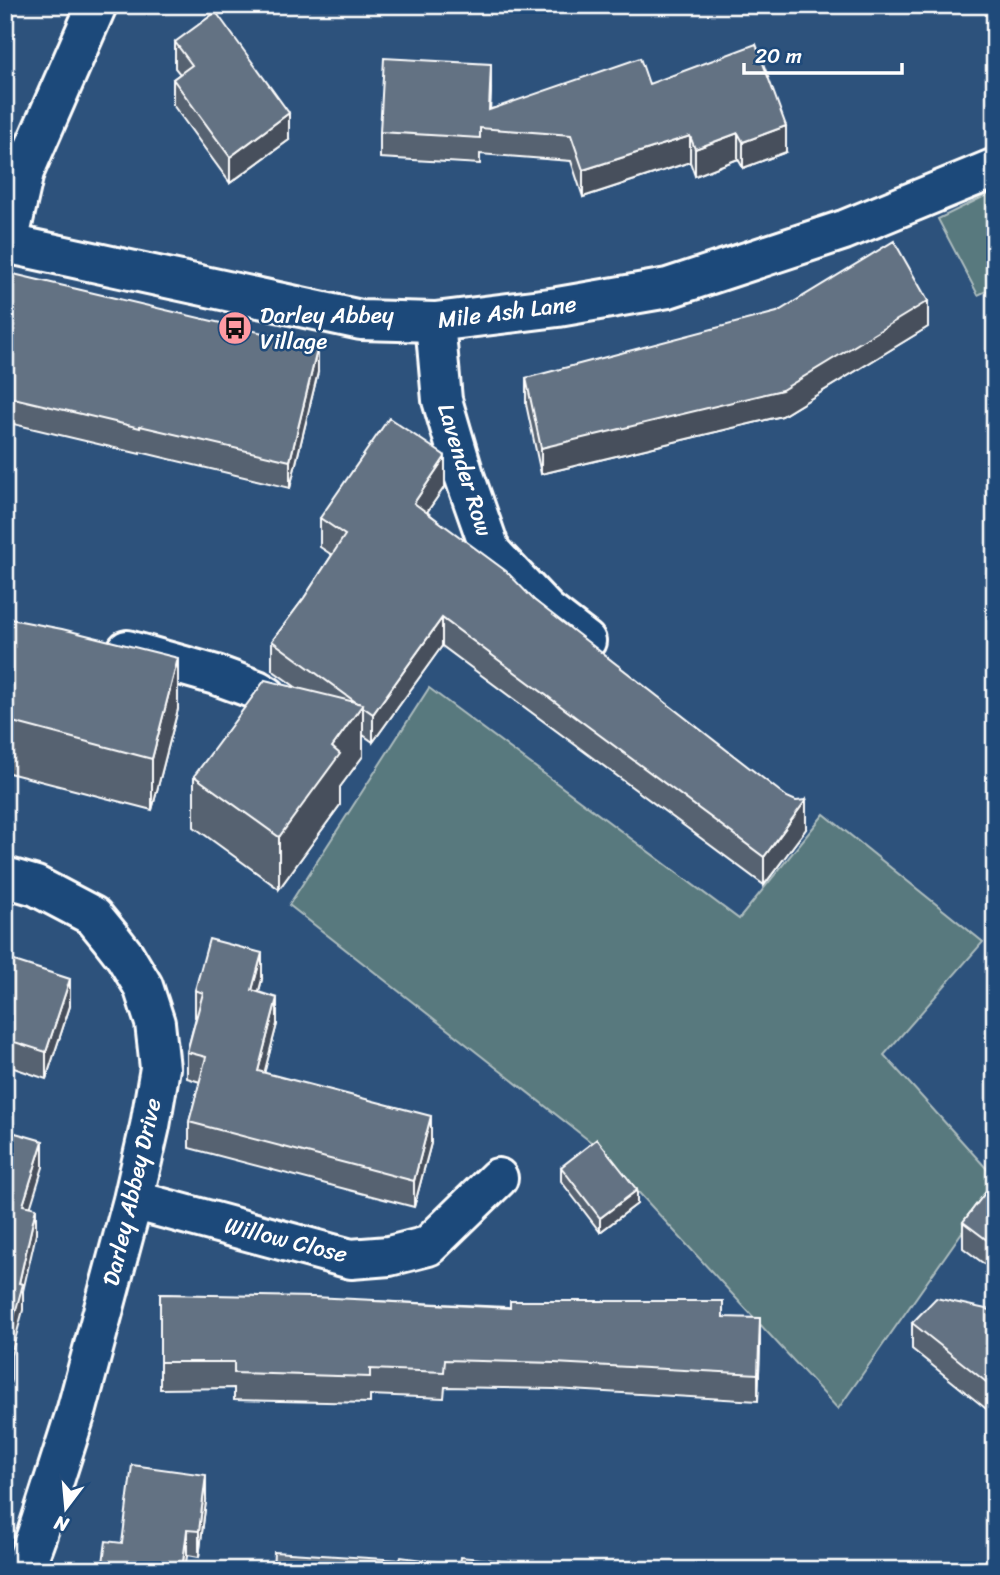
<svg xmlns="http://www.w3.org/2000/svg" width="1000" height="1575" viewBox="0 0 1000 1575" font-family="Sriracha,sans-serif">
<style>
.green{fill:#59797e;stroke:#acbcbe;stroke-width:2}
.lines{fill:none;stroke-linecap:round;stroke-linejoin:round}
.street-casing{stroke:#fff;stroke-width:44}
.secondary-casing{stroke:#fff;stroke-width:44}
.street{stroke:#1f4a7a;stroke-width:38}
.secondary{stroke:#1f4a7a;stroke-width:38}
.wall{fill:#566271;stroke:#fff;stroke-width:2}
.shaded-wall{fill:#46505c;stroke:#fff;stroke-width:2}
.building{fill:#647283;stroke:#fff;stroke-width:2}
.labels{text-anchor:middle;dominant-baseline:central;stroke-width:5;stroke-linejoin:round;paint-order:stroke}
.street-label{font-size:23px;fill:#fff;stroke:#1f4a7a}
.poi-label{font-size:23px;fill:#fff;stroke:#1f4a7a;text-anchor:start}
</style>
<rect width="100%" height="100%" fill="#2d527c"/>
<filter id="ink" filterUnits="userSpaceOnUse"><feTurbulence type="fractalNoise" baseFrequency=".0143" numOctaves="2"/><feDisplacementMap in="SourceGraphic" scale="14" xChannelSelector="R" yChannelSelector="G"/><feConvolveMatrix kernelMatrix="1 2 1 2 8 2 1 2 1" color-interpolation-filters="sRGB"/></filter>
<g filter="url(#ink)">
<path class="green" d="M995 191V287L978 295 938 219Z
M429 688 739 919 824 814 983 942 884 1055 995 1178V1185L838 1409 596 1146 289 905Z"/>
<g class="lines">
<g class="street-casing">
<path id="street" d="M8 243 24 172 97 5
M435 322 442 400 464 475 491 552 547 611 586 641
M127 650 216 675 257 690 267 696
M5 877 36 886 93 916 111 938 125 956 143 986 155 1023 160 1068 150 1126 133 1200 77 1409 36 1537 24 1570
M133 1200 351 1259 389 1256 428 1246 498 1178"/>
</g>
<g class="secondary-casing">
<path id="secondary" d="M5 243 361 320 435 322 558 307 668 288 844 230 995 168"/>
</g>
<use href="#street" class="street"/>
<use href="#secondary" class="secondary"/>
</g>
<path class="wall" d="M175 42 289 140 230 183 173 105V79L180 74 175 68Z
M649 84 786 152 743 168 738 159 695 176 690 162 583 197 571 161 480 154V164L380 158V132L491 90 490 109Z
M5 272 318 372 290 488 140 452V454L5 422Z
M928 327 782 416 541 474 526 404V378Z
M445 486 427 512 534 600 806 829 764 885 442 646 373 742 363 735V756L340 787V805L279 889 194 827V776L297 688 272 670V641L304 598 332 555 320 547V518Z
M5 618 178 709 152 810 5 772Z
M5 958 70 1006 46 1079 5 1065Z
M262 979 259 992 277 1024 264 1073 431 1143 414 1207 189 1148V1122L200 1082 187 1078V1052L196 1017H195V990Z
M561 1167 637 1204 600 1232 561 1181Z
M995 1180V1272L963 1248V1222Z
M160 1294 374 1301 723 1317 760 1345 758 1401 554 1389 445 1387 444 1398 370 1395V1403L234 1400V1388L160 1389Z
M995 1311V1416L912 1349V1323Z
M206 1501 199 1557 122 1543Z"/>
<path class="shaded-wall" d="M491 64V90L489 129V110Z
M289 113V140L230 183V157Z
M786 126V152L743 168V142Z
M738 133V159L695 176V149Z
M690 136V162L583 197V170Z
M928 301V327L782 416 541 474V448Z
M318 346V372L290 488V461Z
M445 457V486L414 531V503Z
M442 618V646L373 742V714Z
M178 658V709L152 810V759Z
M363 704V756L340 787V805L279 889V837L332 747Z
M806 800V829L764 885V857Z
M262 953V979L252 1017V990Z
M70 979V1006L46 1079V1052Z
M277 998V1024L258 1097V1071Z
M431 1116V1143L414 1207V1181Z
M43 1141V1167L23 1231V1205Z
M637 1190V1204L600 1232V1218Z
M36 1208V1234L23 1291V1310L11 1355V1380L5 1402V1350L19 1283Z
M760 1318V1345L758 1401V1374Z
M206 1475V1501L199 1557V1531Z
M187 1530V1556L185 1570H182Z"/>
<path class="building" d="M216 12 289 113 230 157 173 79 192 65 175 42Z
M756 44 786 126 743 142 738 133 695 149 690 136 583 170 571 135 480 128V138L380 132 384 58 491 64 489 110 640 58 649 84Z
M894 241 928 301 782 390 541 448 526 378 777 312Z
M5 272 318 346 290 461 140 426V428L5 396Z
M389 418 444 455 445 457 414 503 506 571 534 600 787 797 796 801 806 800 764 857 442 618 373 714 363 707V704L357 703 272 641 304 598 345 535 320 518Z
M5 618 62 629 178 658 152 759 5 720Z
M265 680 363 704 332 747 340 754 279 837 194 776Z
M209 939 262 953 252 990 277 998 258 1071 431 1116 414 1181 189 1122 206 1057 187 1052 203 993 195 990Z
M5 958 70 979 46 1052 5 1039Z
M5 1130 43 1141 23 1205 36 1208 19 1283 23 1284 5 1350Z
M597 1139 637 1190 600 1218 561 1167Z
M995 1180V1246L963 1222Z
M160 1294 313 1297 374 1300V1301L510 1308V1301H723V1317L760 1318 758 1374 554 1363 445 1360 444 1372 370 1369V1377L234 1373V1362H160Z
M936 1298 995 1311V1389L912 1323Z
M5 1353 11 1354 5 1376Z
M132 1465 206 1475 199 1531 187 1530 182 1570H102L106 1541 122 1543Z
M274 1552 400 1560 401 1557 460 1565 461 1557 511 1562 510 1570H273Z"/>
</g>
<defs>
<g id="bus-disc" transform="scale(1.75)"><circle r="9.5" fill="#ff9aa2" stroke="#1f4a7a"/><path d="M-5-6H5V4H4V6H2V4H-2V6H-4V4H-5ZM-3.5-4V0h7V-4ZM-3.5 1.2v1.5H-2V1.2ZM2 1.2v1.5H3.5V1.2Z" fill="#111"/></g>
</defs>
<g fill-rule="evenodd">
<use href="#bus-disc" x="235" y="328"/>
</g>
<g class="labels">
<g class="street-label">
<text transform="translate(507 312) rotate(-7)">Mile Ash Lane</text>
<text transform="translate(465 470) rotate(73)">Lavender Row</text>
<text transform="translate(132 1192) rotate(-77)">Darley Abbey Drive</text>
<text transform="translate(286 1240) rotate(14)">Willow Close</text>
</g>
<g class="poi-label">
<text x="260" y="315">Darley Abbey<tspan x="260" dy="26">Village</tspan></text>
</g>
</g>
<rect width="1000" height="1575" fill="none" stroke="#1f4a7a" stroke-width="28"/>
<rect x="14" y="14" width="972" height="1547" fill="none" stroke="#fff" stroke-width="2.5" filter="url(#ink)"/>
<g transform="translate(66 1508) rotate(196)" stroke="#1f4a7a" stroke-width="5" paint-order="stroke">
<path d="M0-5L12 26L0 18L-12 26Z" fill="#ffffff"/>
<text y="-10" font-size="19" font-weight="bold" text-anchor="middle" fill="#ffffff">N</text>
</g>
<path d="M744 63v10h158v-10" fill="none" stroke="#ffffff" stroke-width="3.5"/>
<text x="755" y="63" font-size="21" fill="#ffffff" stroke="#1f4a7a" stroke-width="5" paint-order="stroke">20 m</text>
</svg>
